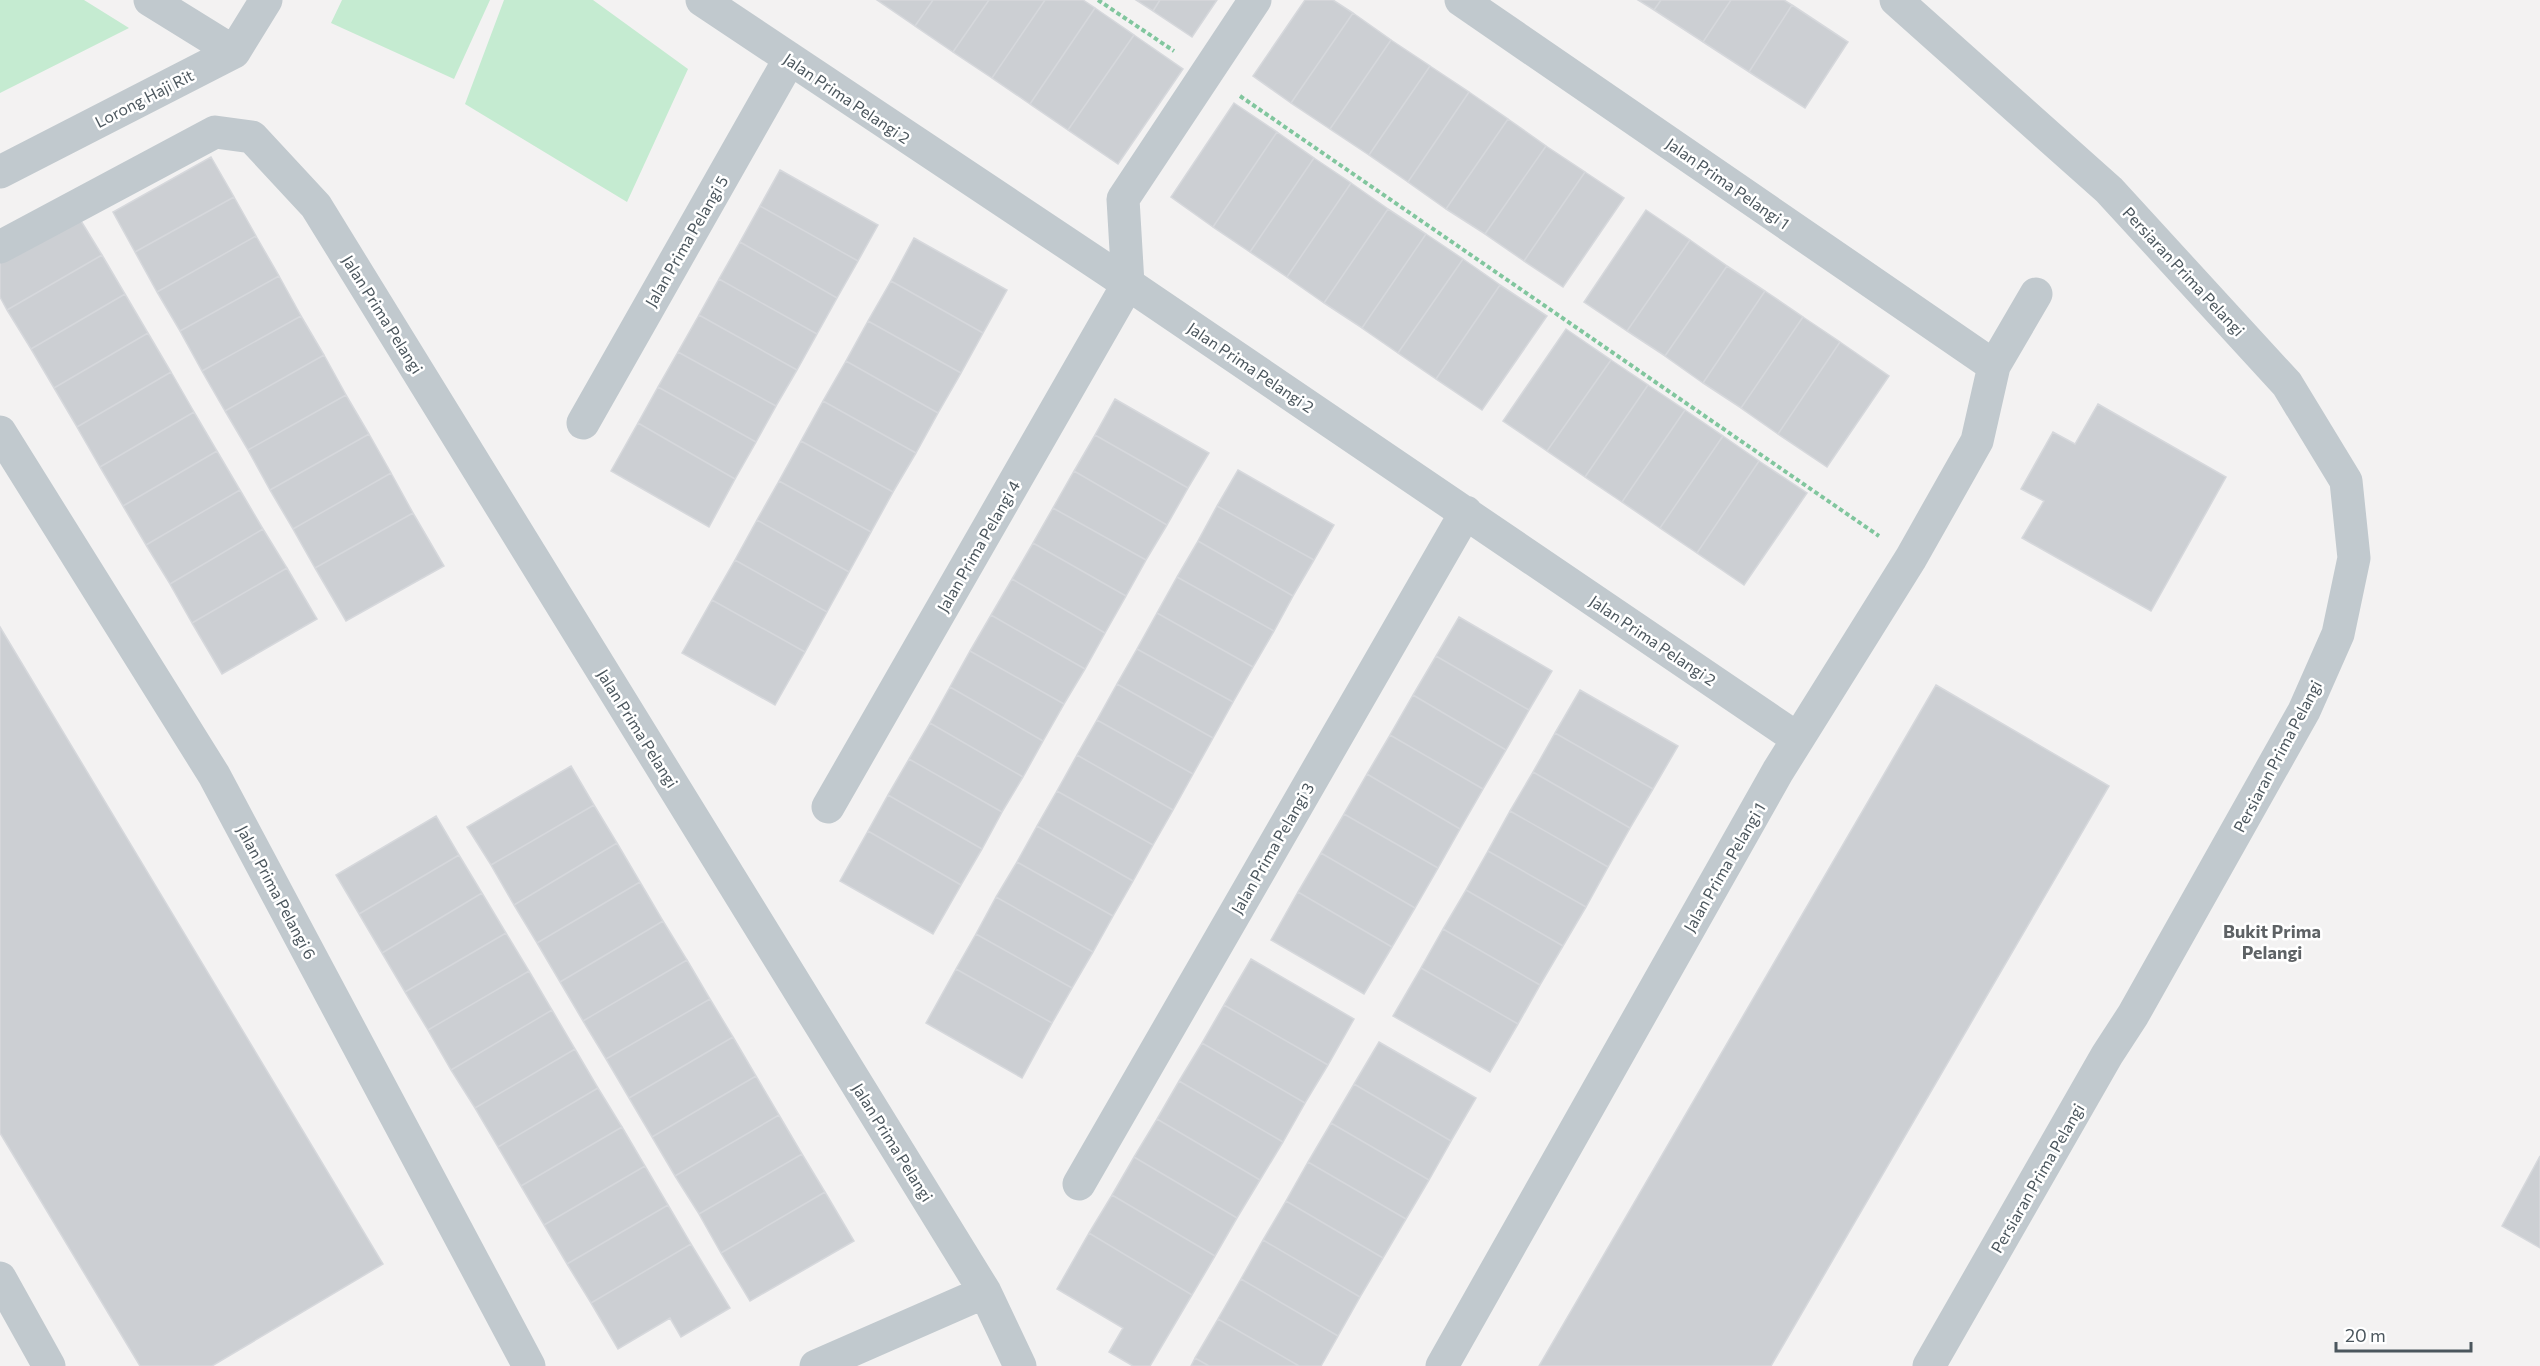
<svg xmlns="http://www.w3.org/2000/svg" width="2540" height="1366" viewBox="0 0 2540 1366" font-family="Commissioner,sans-serif">
<style>
.green{fill:#c5ebd1}
.building{fill:#cccfd3;stroke:#d6d8dc;stroke-width:1.5}
.lines{fill:none;stroke-linecap:round;stroke-linejoin:round}
.path{stroke:#81c69e;stroke-width:4;stroke-dasharray:4.5 3;stroke-linecap:butt}
.minor{stroke:#c1c9ce;stroke-width:33}
.labels{text-anchor:middle;dominant-baseline:central;stroke-width:5;stroke-linejoin:round;paint-order:stroke}
.street-label{font-size:16px;fill:#4b565d;stroke:#fff}
.neighbourhood-label{font-size:18px;font-weight:bold;fill:#5e6265;stroke:#fff}
</style>
<rect width="100%" height="100%" fill="#f3f2f2"/>
<path class="green" d="M0 0H84L129 28 0 93Z
M342 0H490L454 79 331 23Z
M504 0H593L688 69 627 202 465 104Z"/>
<path class="building" d="M877 0H933L915 26Z
M933 0H989L953 52 915 26Z
M989 0H1045L992 78 953 52Z
M1045 0H1083L1095 8 1030 104 992 78Z
M1136 0H1160L1153 11Z
M1160 0H1217L1192 37 1153 11Z
M1305 0H1333L1353 13 1291 103 1253 76Z
M1638 0H1661L1654 10Z
M1661 0H1731L1703 42 1654 10Z
M1731 0H1784L1792 5 1749 72 1703 42Z
M1792 5 1848 42 1805 108 1749 72Z
M1095 8 1134 35 1068 130 1030 104Z
M1353 13 1391 40 1330 129 1291 103Z
M1134 35 1183 69 1118 164 1068 130Z
M1391 40 1430 66 1369 155 1330 129Z
M1430 66 1469 92 1408 182 1369 155Z
M1469 92 1508 119 1446 209 1408 182Z
M1234 103 1277 132 1213 227 1171 197Z
M1508 119 1546 146 1485 234 1446 209Z
M1277 132 1314 158 1250 252 1213 227Z
M1546 146 1585 172 1524 261 1485 234Z
M211 157 234 197 135 252 113 212Z
M1314 158 1351 183 1287 277 1250 252Z
M780 170 878 225 858 261 760 206Z
M1585 172 1624 198 1563 287 1524 261Z
M1351 183 1388 209 1324 303 1287 277Z
M234 197 256 236 157 292 135 252Z
M760 206 858 261 837 298 740 242Z
M1388 209 1426 234 1362 328 1324 303Z
M1646 210 1690 240 1627 331 1584 302Z
M78 216 102 255 7 310 0 297V262Z
M1426 234 1463 259 1398 353 1362 328Z
M256 236 279 276 180 331 157 292Z
M914 238 1007 290 983 333 891 281Z
M1690 240 1727 266 1665 356 1627 331Z
M740 242 837 298 817 334 719 279Z
M102 255 125 294 31 349 7 310Z
M1463 259 1500 285 1436 379 1398 353Z
M1727 266 1765 291 1703 383 1665 356Z
M279 276 301 316 202 371 180 331Z
M719 279 817 334 797 370 699 315Z
M891 281 983 333 961 373 868 321Z
M1500 285 1547 316 1482 410 1436 379Z
M1765 291 1803 317 1741 408 1703 383Z
M125 294 148 333 54 388 31 349Z
M699 315 797 370 776 406 678 352Z
M301 316 324 355 225 411 202 371Z
M1803 317 1840 342 1778 434 1741 408Z
M868 321 961 373 938 413 846 361Z
M1566 329 1611 360 1547 451 1503 421Z
M148 333 171 372 77 427 54 388Z
M1840 342 1889 376 1827 467 1778 434Z
M678 352 776 406 756 442 658 387Z
M324 355 346 395 248 450 225 411Z
M1611 360 1648 385 1585 477 1547 451Z
M846 361 938 413 916 453 823 401Z
M171 372 194 412 100 467 77 427Z
M1648 385 1685 410 1622 502 1585 477Z
M658 387 756 442 735 479 638 423Z
M346 395 369 434 270 490 248 450Z
M1115 399 1209 453 1188 488 1095 435Z
M823 401 916 453 893 492 801 441Z
M2098 404 2226 477 2151 611 2022 538 2044 501 2021 489 2053 432 2075 444Z
M1685 410 1723 436 1660 528 1622 502Z
M194 412 217 451 123 506 100 467Z
M638 423 735 479 709 527 611 471Z
M369 434 391 473 293 529 270 490Z
M1095 435 1188 488 1167 525 1074 471Z
M1723 436 1759 461 1697 553 1660 528Z
M801 441 893 492 871 532 779 481Z
M217 451 240 490 146 545 123 506Z
M1759 461 1807 493 1744 585 1697 553Z
M1238 470 1334 525 1314 560 1217 506Z
M1074 471 1167 525 1146 560 1053 508Z
M391 473 413 513 315 568 293 529Z
M779 481 871 532 849 572 757 520Z
M240 490 263 529 170 584 146 545Z
M1217 506 1314 560 1293 596 1198 541Z
M1053 508 1146 560 1126 596 1033 543Z
M413 513 444 566 346 621 315 568Z
M757 520 849 572 827 612 735 560Z
M263 529 287 568 192 623 170 584Z
M1198 541 1293 596 1274 631 1177 577Z
M1033 543 1126 596 1105 633 1012 579Z
M735 560 827 612 805 652 712 600Z
M287 568 317 619 222 674 192 623Z
M1177 577 1274 631 1253 667 1157 613Z
M1012 579 1105 633 1085 669 991 615Z
M712 600 805 652 775 705 682 653Z
M1157 613 1253 667 1233 702 1137 649Z
M991 615 1085 669 1064 704 970 651Z
M1459 617 1552 671 1529 710 1436 656Z
M0 627 383 1264 212 1366H140L0 1133Z
M1137 649 1233 702 1213 738 1117 684Z
M970 651 1064 704 1043 741 950 687Z
M1436 656 1529 710 1506 750 1413 695Z
M1117 684 1213 738 1193 774 1097 720Z
M1936 685 2109 786 1771 1366H1539Z
M950 687 1043 741 1023 777 930 723Z
M1580 690 1678 746 1653 789 1555 733Z
M1413 695 1506 750 1483 789 1390 735Z
M1097 720 1193 774 1173 810 1077 755Z
M930 723 1023 777 1002 812 909 759Z
M1555 733 1653 789 1630 828 1533 772Z
M1390 735 1483 789 1460 829 1367 774Z
M1077 755 1173 810 1153 845 1057 791Z
M909 759 1002 812 982 849 888 795Z
M571 766 594 805 491 865 467 827Z
M1533 772 1630 828 1608 867 1510 811Z
M1367 774 1460 829 1438 868 1344 814Z
M1057 791 1153 845 1133 881 1037 826Z
M888 795 982 849 961 885 868 831Z
M594 805 617 843 514 905 491 865Z
M1510 811 1608 867 1586 907 1488 851Z
M1344 814 1438 868 1415 908 1321 853Z
M436 816 459 855 359 914 336 875Z
M1037 826 1133 881 1113 916 1017 862Z
M868 831 961 885 933 934 840 881Z
M617 843 640 882 537 943 514 905Z
M1488 851 1586 907 1563 946 1466 890Z
M1321 853 1415 908 1392 947 1298 892Z
M459 855 482 893 382 953 359 914Z
M1017 862 1113 916 1093 952 996 897Z
M640 882 663 921 560 982 537 943Z
M1466 890 1563 946 1540 985 1443 929Z
M1298 892 1392 947 1364 994 1271 940Z
M482 893 506 933 405 992 382 953Z
M996 897 1093 952 1072 988 976 934Z
M663 921 687 960 583 1021 560 982Z
M1443 929 1540 985 1518 1024 1421 968Z
M506 933 529 971 428 1030 405 992Z
M976 934 1072 988 1052 1023 956 969Z
M1251 959 1354 1019 1328 1065 1224 1005Z
M687 960 710 999 606 1059 583 1021Z
M1421 968 1518 1024 1490 1072 1393 1016Z
M956 969 1052 1023 1022 1078 926 1023Z
M529 971 552 1010 451 1070 428 1030Z
M710 999 733 1037 629 1098 606 1059Z
M1224 1005 1328 1065 1305 1103 1202 1043Z
M552 1010 575 1049 475 1108 451 1070Z
M733 1037 756 1076 652 1137 629 1098Z
M1379 1042 1476 1098 1451 1141 1354 1084Z
M1202 1043 1305 1103 1283 1142 1179 1081Z
M575 1049 598 1088 498 1147 475 1108Z
M756 1076 779 1115 675 1176 652 1137Z
M1179 1081 1283 1142 1260 1180 1157 1119Z
M1354 1084 1451 1141 1429 1180 1331 1123Z
M598 1088 622 1127 521 1186 498 1147Z
M779 1115 802 1154 699 1214 675 1176Z
M1157 1119 1260 1180 1237 1218 1134 1157Z
M1331 1123 1429 1180 1406 1219 1308 1162Z
M622 1127 645 1166 544 1225 521 1186Z
M802 1154 825 1192 721 1253 699 1214Z
M2540 1156V1248L2502 1226Z
M1134 1157 1237 1218 1215 1256 1112 1195Z
M1308 1162 1406 1219 1383 1258 1286 1201Z
M645 1166 668 1205 567 1264 544 1225Z
M825 1192 854 1241 750 1301 721 1253Z
M1112 1195 1215 1256 1192 1295 1089 1233Z
M1286 1201 1383 1258 1360 1297 1263 1240Z
M668 1205 691 1244 591 1303 567 1264Z
M1089 1233 1192 1295 1150 1366H1133L1109 1352 1123 1328 1057 1289Z
M1263 1240 1360 1297 1338 1336 1241 1279Z
M691 1244 730 1308 681 1337 670 1318 618 1349 591 1303Z
M1241 1279 1338 1336 1321 1366H1299L1218 1319Z
M1218 1319 1299 1366H1209L1195 1358Z
M1195 1358 1209 1366H1191Z"/>
<g class="lines">
<path class="path" d="M1098 0 1174 51
M1240 96 1879 536"/>
<path class="minor" d="M150 0 234 52
M702 0 1128 284 1798 739
M1461 0 1994 366
M1896 0 2109 190 2287 384 2346 481 2354 558 2338 634 2304 711 2133 1015 2107 1055 1929 1366
M0 172 234 52 266 0
M0 247 215 132 252 137 316 206 985 1292 1020 1366
M583 423 789 60
M0 432 214 775 529 1366
M828 807 1128 284 1123 199 1255 0
M1079 1184 1466 512
M0 1278 49 1366
M816 1366 985 1292
M1442 1366 1778 771 1911 558 1977 441 1994 366 2036 294"/>
</g>
<g class="labels">
<g class="street-label">
<text transform="translate(144 98) rotate(-27)">Lorong Haji Rit</text>
<text transform="translate(847 98) rotate(34)">Jalan Prima Pelangi 2</text>
<text transform="translate(1728 183) rotate(35)">Jalan Prima Pelangi 1</text>
<text transform="translate(686 241) rotate(-60)">Jalan Prima Pelangi 5</text>
<text transform="translate(2184 271) rotate(47)">Persiaran Prima Pelangi</text>
<text transform="translate(383 314) rotate(58)">Jalan Prima Pelangi</text>
<text transform="translate(1251 367) rotate(34)">Jalan Prima Pelangi 2</text>
<text transform="translate(978 546) rotate(-60)">Jalan Prima Pelangi 4</text>
<text transform="translate(1653 640) rotate(34)">Jalan Prima Pelangi 2</text>
<text transform="translate(638 728) rotate(58)">Jalan Prima Pelangi</text>
<text transform="translate(2277 756) rotate(-62)">Persiaran Prima Pelangi</text>
<text transform="translate(1272 848) rotate(-60)">Jalan Prima Pelangi 3</text>
<text transform="translate(1724 867) rotate(-60)">Jalan Prima Pelangi 1</text>
<text transform="translate(277 892) rotate(62)">Jalan Prima Pelangi 6</text>
<text transform="translate(893 1142) rotate(58)">Jalan Prima Pelangi</text>
<text transform="translate(2037 1178) rotate(-60)">Persiaran Prima Pelangi</text>
</g>
<g class="neighbourhood-label">
<text x="2272" y="931">Bukit Prima<tspan x="2272" dy="21">Pelangi</tspan></text>
</g>
</g>
<path d="M2336 1342v9h135v-9" fill="none" stroke="#4b565d" stroke-width="3"/>
<text x="2345" y="1342" font-size="18" fill="#4b565d" stroke="#ffffff" stroke-width="4.5" paint-order="stroke">20 m</text>
</svg>
